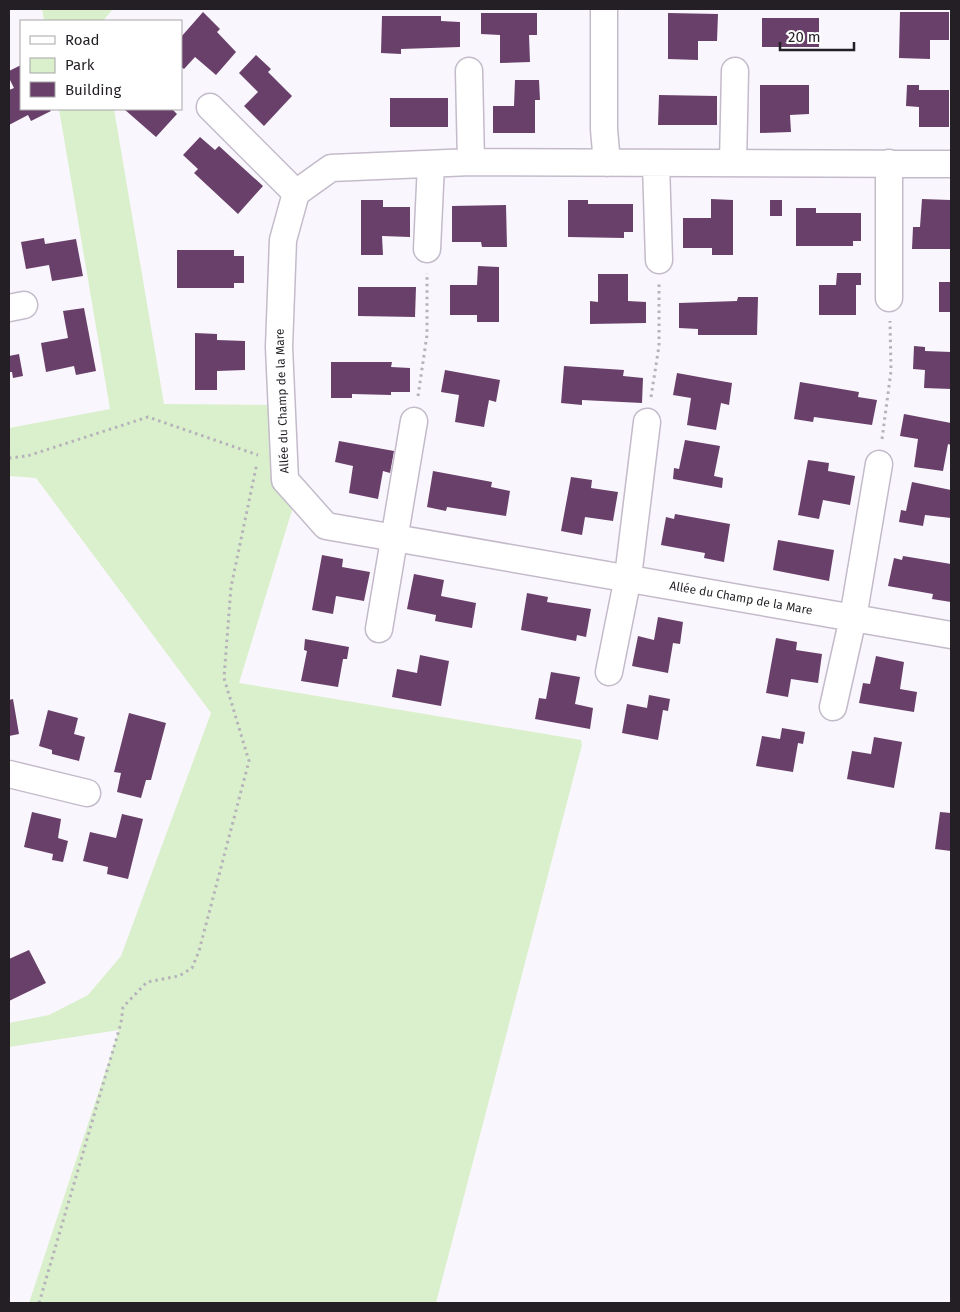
<svg xmlns="http://www.w3.org/2000/svg" width="960" height="1312" viewBox="0 0 960 1312" font-family="'Fira Sans',sans-serif">
<style>
.green{fill:#daf0cc}
.building{fill:#69406a}
.lines{fill:none;stroke-linecap:round;stroke-linejoin:round}
.minor-casing{stroke:#c4bbca;stroke-width:29}
.path{stroke:#b6b2b9;stroke-width:3;stroke-dasharray:2.5 4;stroke-linecap:butt}
.minor{stroke:#fff;stroke-width:26}
.labels{text-anchor:middle;dominant-baseline:central;stroke-width:5;stroke-linejoin:round;paint-order:stroke}
.street-label{font-size:12px;fill:#231f25;stroke:#fff}
</style>
<rect width="100%" height="100%" fill="#faf6fd"/>
<path class="green" d="M42 9H113L103 21H44Z
M59 109H114L164 404 281 405 297 494 239 683 581 740 582 745 436 1303H29L119 1030 9 1047V1023L49 1015 88 995 121 956 211 713 36 478 9 476V428L110 409Z"/>
<path class="building" d="M203 12 220 29 217 32 236 52 216 75 195 57 184 69 181 67V37Z
M900 12H949V40H930V59L899 58Z
M481 13H537V35H529L530 62 500 63V35L481 34Z
M668 13 718 14 717 41H698V60L668 59Z
M382 16H441V21L460 22V47L401 49V54L381 53Z
M762 18H819V47H762Z
M256 55 271 69 268 72 292 96 264 126 244 106 258 92 239 73Z
M21 65V109H49L51 111 31 121 28 115 9 125V90L14 88 9 78V71Z
M515 80H539L540 100H535V133H493V106H514Z
M760 85H809V114L790 115 791 132 760 133Z
M907 85H919V90H949V127H919V107L906 106Z
M659 95 717 96V125H658Z
M390 98H448V127H390Z
M124 109H172L177 114 156 137Z
M200 137 215 150 219 146 263 186 238 214 194 173 198 169 183 155Z
M711 199 733 200V255H712V248H683V218H711Z
M922 199 950 200 951 249H912L913 227H920Z
M361 200H383V207H410V237L382 236 383 255H361Z
M568 200H588V204H633V232H624V238L568 237Z
M770 200H782V216H770Z
M506 205 507 247H482L481 242H452V206Z
M796 208H816V213H861V241H853V246H796Z
M44 238 45 244 76 239 83 276 52 281 49 265 26 269 21 242Z
M177 250H234V256H244V283H234V288H177Z
M478 266 499 267V322H477V315H450V285H477Z
M837 273H861V285H856V315H819V285H836Z
M598 274H628V301L646 302V323L590 324V301L598 302Z
M939 282H951V312H939Z
M358 287H416L415 317 358 316Z
M738 297H758L757 335H698V329L679 328V303L737 301Z
M84 308 96 371 76 375 74 366 46 372 41 343 68 338 63 311Z
M195 333 217 334V340L245 341V370L217 371V390H195Z
M914 346 925 347V351L951 352V389L924 388 925 370 913 369Z
M19 354 23 376 13 378 12 372H9V356Z
M331 362H392L391 367 410 368V392H391V395L352 394V398H331Z
M564 366 624 370 623 376 643 378 642 403 582 400V405L561 403Z
M445 370 500 380 496 402 489 400 484 427 455 422 459 395 441 392Z
M677 373 732 383 729 405 721 403 716 430 687 425 691 398 673 395Z
M800 382 859 392 858 397 877 400 872 425 814 417 813 422 794 419Z
M904 414 951 423V445L948 444 943 471 914 467 918 439 900 436Z
M685 440 720 446 714 476 723 478 722 488 673 479 674 468 679 469Z
M339 441 394 451 390 473 383 471 378 499 349 493 353 466 335 462Z
M808 460 829 463 828 471 855 476 850 505 823 500 819 519 798 515Z
M433 471 492 482 491 487 510 491 506 516 447 507 446 511 427 507Z
M571 477 592 480 591 488 618 492 613 521 585 517 582 535 561 531Z
M912 482 951 490V518L925 515 923 526 899 522 901 510 906 511Z
M675 514 730 524 724 562 704 558 705 553 661 545 666 517 674 519Z
M778 540 834 550 829 581 773 570Z
M322 555 343 559 342 567 370 572 364 601 336 596 333 614 312 610Z
M903 556 951 564V602L932 599 933 594 888 586 894 558 902 560Z
M414 574 444 580 441 596 476 603 472 628 435 621 436 615 407 609Z
M527 593 548 597 547 602 591 609 586 637 577 635 576 641 521 630Z
M658 617 683 622 680 644 673 643 668 673 632 666 638 636 654 640Z
M776 638 797 642 796 650 822 654 818 683 791 679 788 697 766 693Z
M305 639 349 647 347 659H343L338 687 301 681 307 651 304 650Z
M420 655 449 661 441 706 392 697 397 669 417 673Z
M876 656 904 662 900 689 917 692 914 712 859 703 863 683 870 684Z
M551 672 580 677 575 704 593 708 590 729 535 719 539 698 546 699Z
M649 695 670 699 668 711 663 710 658 740 622 733 627 704 647 708Z
M13 699 19 734 9 736V700Z
M48 710 78 718 74 734 85 737 79 761 52 754V750L39 746Z
M129 713 166 723 151 780H146L141 798 117 792 121 773 114 772Z
M782 728 805 732 803 744 798 743 793 772 756 766 762 736 780 739Z
M874 737 902 742 894 788 847 779 852 751 871 754Z
M32 812 61 819 58 838 68 841 63 862 52 860 53 854 24 847Z
M940 812 951 813V851L935 849Z
M122 814 143 819 128 879 107 874 108 867 83 861 90 832 116 838Z
M29 950 46 983 9 1001V959Z"/>
<g class="lines">
<g class="minor-casing">
<path id="minor" d="M604 9V129L607 163
M469 71 471 162
M210 107 296 193
M733 163 735 71
M656 164 659 260
M951 164 471 162 331 168 296 193 283 240 279 347 285 480 326 526 951 635
M427 249 431 164
M889 298V163
M9 308 24 305
M379 629 414 421
M609 672 628 577 647 422
M833 707 853 618 879 464
M9 774 87 793"/>
</g>
<path class="path" d="M418 396 427 335V273
M651 397 659 346V284
M882 439 891 371 890 321
M9 458 27 456 148 417 258 455
M39 1303 121 1023 123 1007 147 982 179 976 192 968 199 951 249 761 224 678 231 587 257 463"/>
<use href="#minor" class="minor"/>
</g>
<g class="labels">
<g class="street-label">
<text transform="translate(282 401) rotate(-92)">Allée du Champ de la Mare</text>
<text transform="translate(741 598) rotate(10)">Allée du Champ de la Mare</text>
</g>
</g>
<rect width="960" height="1312" fill="none" stroke="#231f25" stroke-width="20"/>
<rect x="20" y="20" width="162" height="90" fill="#ffffff" stroke="#a7a5a8"/>
<rect x="30" y="36" width="25" height="8" fill="#ffffff" stroke="#a7a5a8"/>
<text x="65" y="45" font-size="15" fill="#231f25">Road</text>
<rect x="30" y="58" width="25" height="15" fill="#daf0cc" stroke="#a7a5a8"/>
<text x="65" y="70" font-size="15" fill="#231f25">Park</text>
<rect x="30" y="82" width="25" height="15" fill="#69406a" stroke="#a7a5a8"/>
<text x="65" y="95" font-size="15" fill="#231f25">Building</text>
<path d="M780 42v8h74v-8" fill="none" stroke="#231f25" stroke-width="2.5"/>
<text x="788" y="42" font-size="15" fill="#231f25" stroke="#ffffff" stroke-width="4" paint-order="stroke">20 m</text>
</svg>
